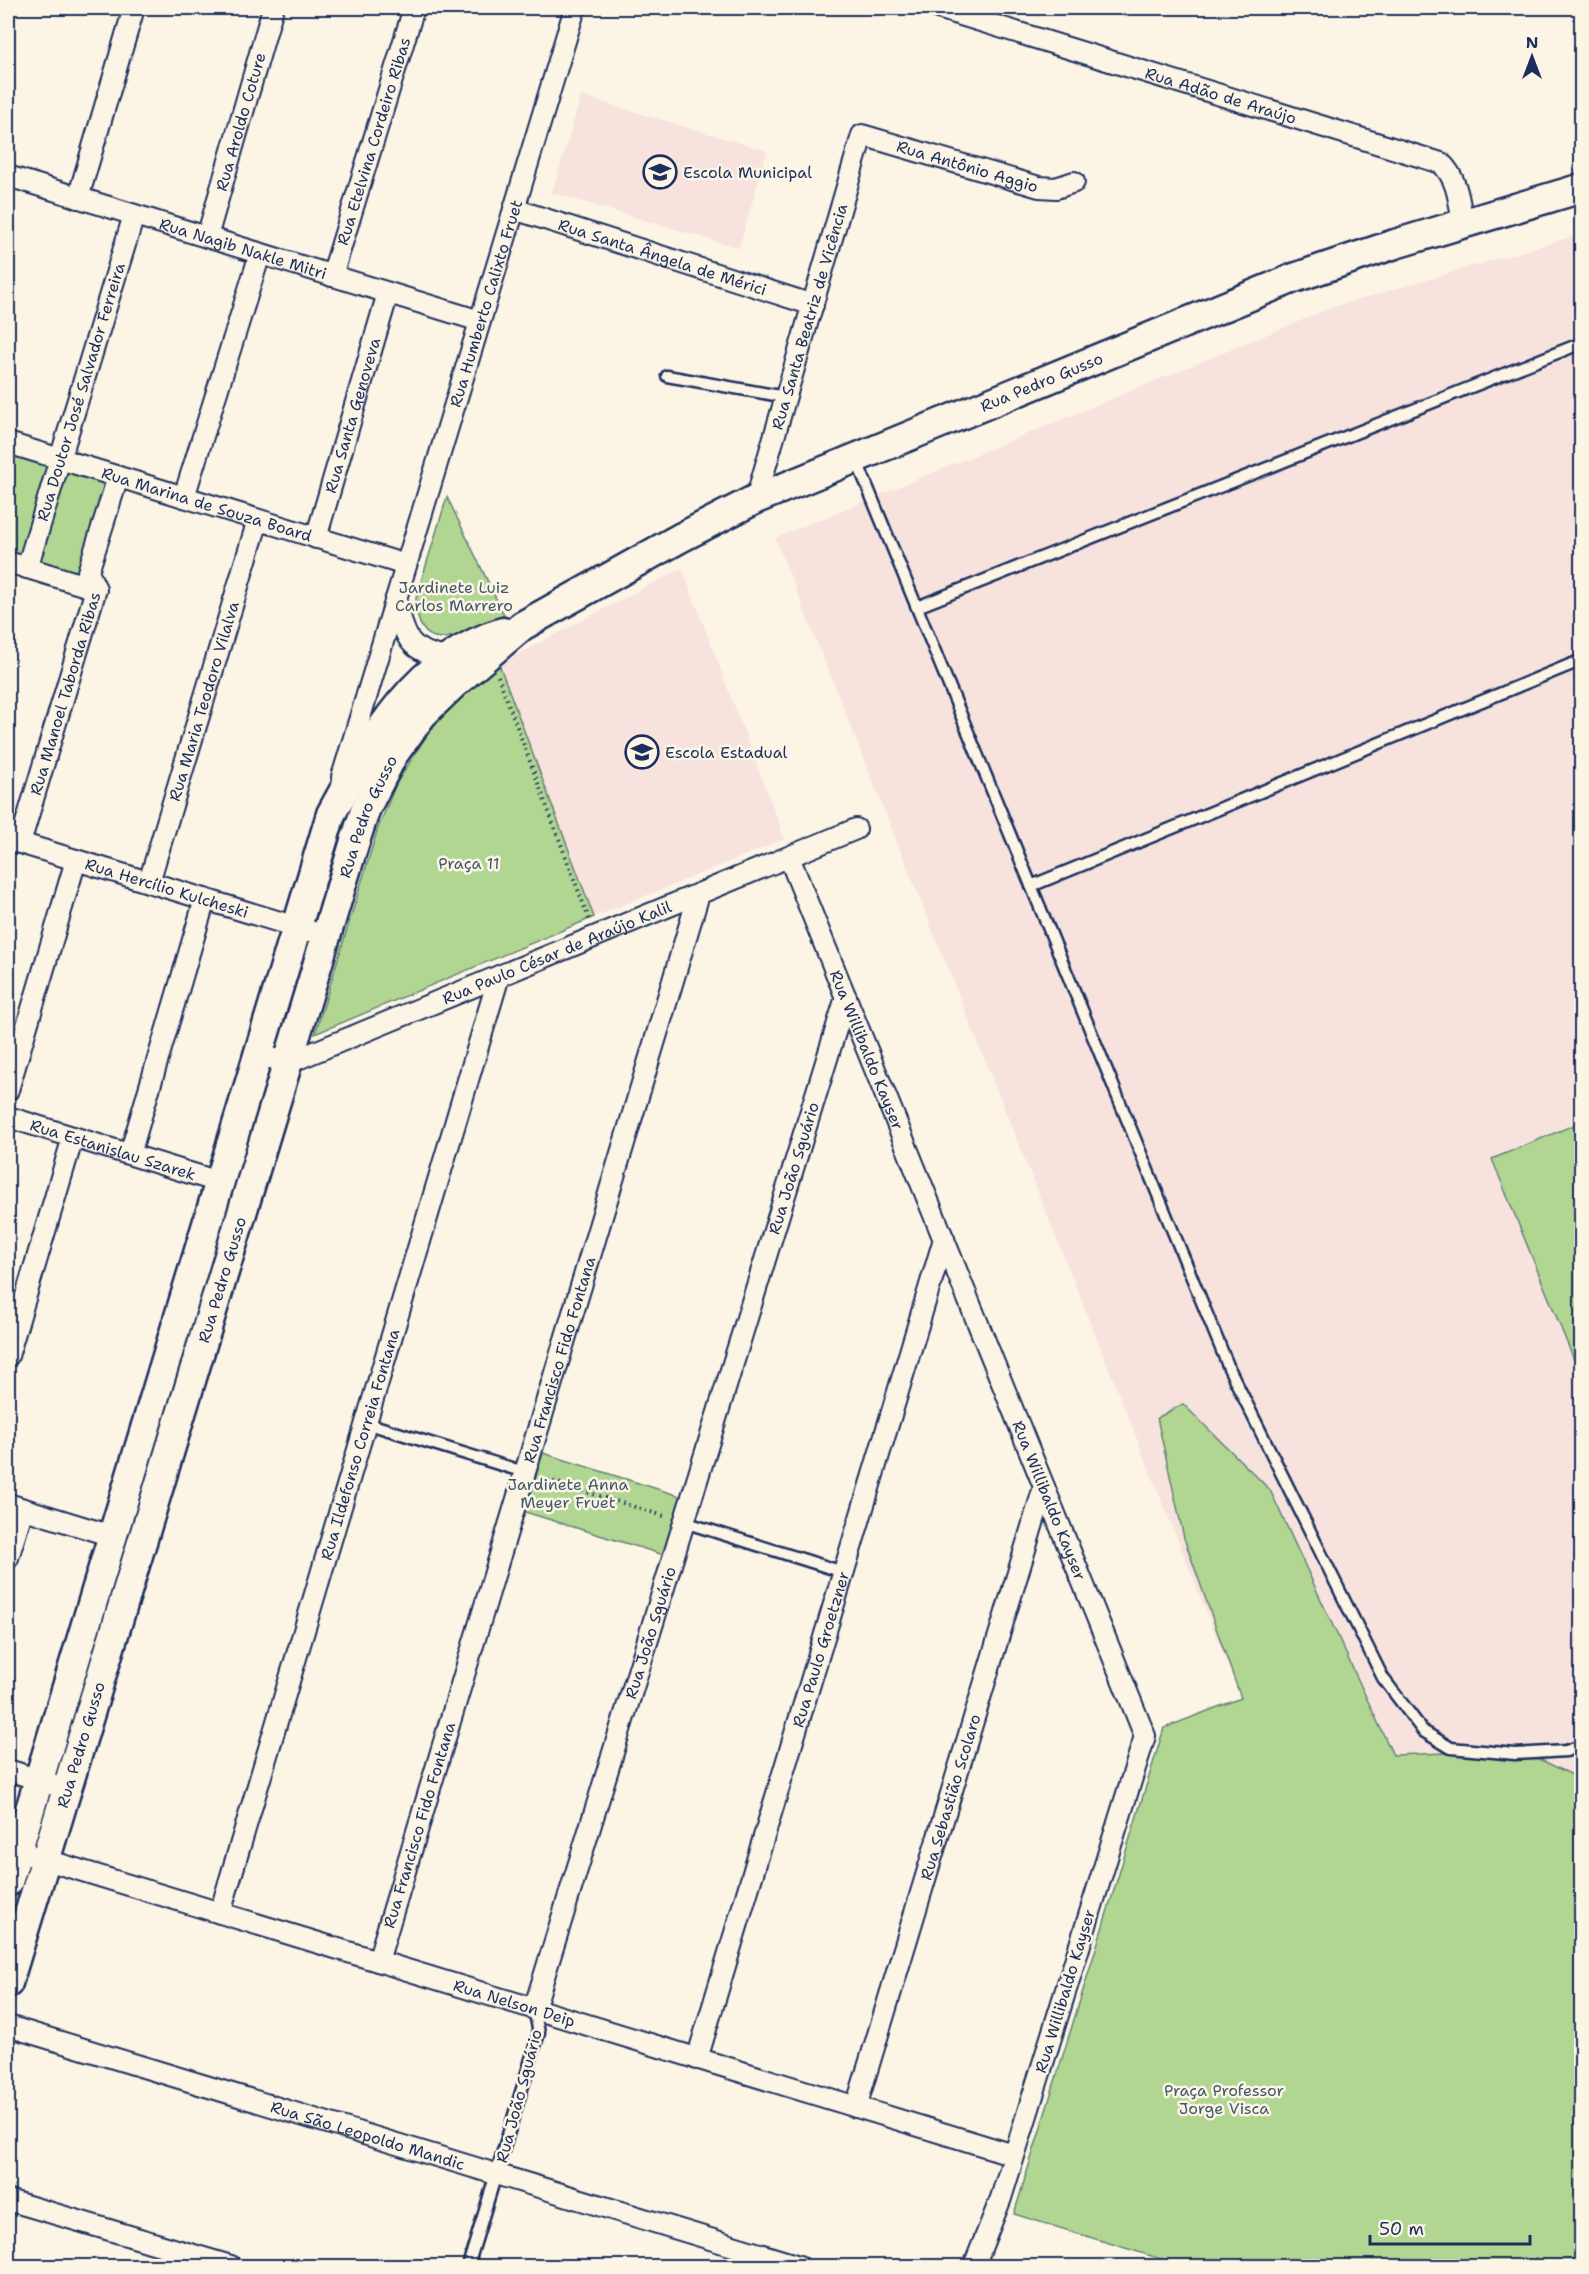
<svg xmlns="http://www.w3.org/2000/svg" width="1589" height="2274" viewBox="0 0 1589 2274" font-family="'Shantell Sans',sans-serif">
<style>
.built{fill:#f7e2de}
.green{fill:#b0d692;stroke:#668278;stroke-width:1.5}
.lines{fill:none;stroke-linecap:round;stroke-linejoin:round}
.service-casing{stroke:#1b2f5e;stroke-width:15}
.minor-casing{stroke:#1b2f5e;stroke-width:24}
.secondary-casing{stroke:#1b2f5e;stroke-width:33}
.path{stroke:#1b2f5e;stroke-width:4;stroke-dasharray:1.5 4.5;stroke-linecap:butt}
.service{stroke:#fcf5e5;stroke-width:10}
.minor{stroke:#fcf5e5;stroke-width:20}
.secondary{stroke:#fcf5e5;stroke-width:28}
.labels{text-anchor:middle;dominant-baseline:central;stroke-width:5;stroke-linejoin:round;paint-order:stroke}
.street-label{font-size:16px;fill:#1b2f5e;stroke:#fcf5e5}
.poi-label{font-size:16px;fill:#1b2f5e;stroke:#fcf5e5;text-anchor:start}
.park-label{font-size:16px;fill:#40596b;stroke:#fcf5e5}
</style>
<rect width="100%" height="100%" fill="#fcf5e5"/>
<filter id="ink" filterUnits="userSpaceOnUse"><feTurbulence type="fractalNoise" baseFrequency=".0167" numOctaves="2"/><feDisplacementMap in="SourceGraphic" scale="12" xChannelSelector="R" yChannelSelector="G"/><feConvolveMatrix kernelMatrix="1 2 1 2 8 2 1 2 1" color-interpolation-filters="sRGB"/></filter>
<g filter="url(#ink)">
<path class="built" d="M581 96 767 151 739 248 552 193Z
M1581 234V2266L1241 1698 775 538 1331 308Z
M682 568 785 839 594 917 499 664Z"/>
<path class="green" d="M8 451 107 482 78 575 8 553Z
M447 497 504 615C469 631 416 665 416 598Z
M499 664 594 917 315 1034 378 828 396 784 427 735 461 695Z
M1581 1122V1377L1492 1159Z
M1183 1404 1270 1490 1393 1755 1448 1753 1541 1760 1581 1779V2266H1184L1014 2214 1164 1728 1241 1698 1184 1538 1157 1418Z
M543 1453 683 1497 664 1555 525 1512Z"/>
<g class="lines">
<g class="service-casing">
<path id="service" d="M667 376 786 397
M856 459 1229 1368 1383 1678 1423 1731 1451 1748 1515 1754 1566 1751 1582 1746
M917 607 1582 343
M1031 886 1582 660
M366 1423 524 1472
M684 1522 843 1572
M468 2266 539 2033 534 2009"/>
</g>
<g class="minor-casing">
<g id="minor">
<path id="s1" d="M938 8 1441 163C1458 179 1459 202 1463 223"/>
<path id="s2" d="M8 176 480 321"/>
<path d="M78 198 134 8"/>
<path id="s3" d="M514 209 813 305"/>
<path id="s4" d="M207 237 273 8"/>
<path id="s5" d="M332 276 414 8"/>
<path id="s6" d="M8 443 406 565"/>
<path d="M184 497 260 254"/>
<path id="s7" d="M756 499 862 135 1039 187 1056 188 1074 182"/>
<path id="s8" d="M316 538 388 293"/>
<path d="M8 562 96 589"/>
<path id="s9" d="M27 568 134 215"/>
<path d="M396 599C405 637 407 652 448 658"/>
<path id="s10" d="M342 777 575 8"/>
<path id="s11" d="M10 840 326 936"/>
<path id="s12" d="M20 843 96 589 88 572 118 477"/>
<path id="s13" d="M789 857 1145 1736 1001 2198 974 2266"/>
<path id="s14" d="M149 882 258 520"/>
<path id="s15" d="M258 1054 288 1063 856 829"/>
<path d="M8 1090 76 860"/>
<path id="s16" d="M8 1117 219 1182"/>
<path d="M130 1154 205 899"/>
<path d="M8 1356 73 1137"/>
<path d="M8 1504 112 1536"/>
<path d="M8 1558 23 1509"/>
<path d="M8 1770 67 1789"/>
<path id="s17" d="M17 1851 1014 2155"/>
<path id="s18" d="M220 1913 499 976"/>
<path id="s19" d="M378 1961 699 894"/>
<path id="s20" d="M534 2009 846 997"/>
<path id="s21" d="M8 2026 799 2266"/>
<path id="s22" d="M697 2059 944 1239"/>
<path id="s23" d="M856 2107 1044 1487"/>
<path d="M8 2200 231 2266"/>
</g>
</g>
<g class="secondary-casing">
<g id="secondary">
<path d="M8 1882 331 814C372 739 415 658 503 632"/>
<path id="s24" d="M8 1983 355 841 366 808 393 755 422 715 454 684 522 626 680 538 756 499 1294 278 1395 244 1582 188"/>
</g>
</g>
<path class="path" d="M498 676 589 919
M542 1478 667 1517"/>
<use href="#service" class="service"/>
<use href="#minor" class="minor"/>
<use href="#secondary" class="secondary"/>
</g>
</g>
<defs>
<g id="school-ring" transform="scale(1.725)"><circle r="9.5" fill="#fcf5e5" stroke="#1b2f5e" stroke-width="1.5"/><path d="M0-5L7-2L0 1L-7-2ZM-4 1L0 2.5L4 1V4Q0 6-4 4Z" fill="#1b2f5e"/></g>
</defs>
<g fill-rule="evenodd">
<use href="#school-ring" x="660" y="172"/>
<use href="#school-ring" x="642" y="752"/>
</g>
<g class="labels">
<g class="street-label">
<text stroke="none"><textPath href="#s1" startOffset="296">Rua Adão de Araújo</textPath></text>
<text stroke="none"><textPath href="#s4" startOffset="120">Rua Aroldo Coture</textPath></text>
<text stroke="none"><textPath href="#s5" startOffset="141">Rua Etelvina Cordeiro Ribas</textPath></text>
<text stroke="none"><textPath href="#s7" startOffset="489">Rua Antônio Aggio</textPath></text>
<text stroke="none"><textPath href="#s2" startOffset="246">Rua Nagib Nakle Mitri</textPath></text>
<text stroke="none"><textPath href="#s3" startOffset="156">Rua Santa Ângela de Mérici</textPath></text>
<text stroke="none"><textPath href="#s10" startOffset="495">Rua Humberto Calixto Fruet</textPath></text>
<text stroke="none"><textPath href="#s7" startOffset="190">Rua Santa Beatriz de Vicência</textPath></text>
<text stroke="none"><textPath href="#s24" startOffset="2046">Rua Pedro Gusso</textPath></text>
<text stroke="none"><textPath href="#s9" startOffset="184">Rua Doutor José Salvador Ferreira</textPath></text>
<text stroke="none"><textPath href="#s8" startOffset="128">Rua Santa Genoveva</textPath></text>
<text stroke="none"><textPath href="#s6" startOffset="208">Rua Marina de Souza Board</textPath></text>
<text stroke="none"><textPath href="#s12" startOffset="156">Rua Manoel Taborda Ribas</textPath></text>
<text stroke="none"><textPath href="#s14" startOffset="189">Rua Maria Teodoro Vilalva</textPath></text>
<text stroke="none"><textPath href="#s24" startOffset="1221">Rua Pedro Gusso</textPath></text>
<text stroke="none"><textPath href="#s11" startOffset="164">Rua Hercílio Kulcheski</textPath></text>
<text stroke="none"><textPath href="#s15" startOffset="322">Rua Paulo César de Araújo Kalil</textPath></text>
<text stroke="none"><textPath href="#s13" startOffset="208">Rua Willibaldo Kayser</textPath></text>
<text stroke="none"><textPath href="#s16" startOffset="110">Rua Estanislau Szarek</textPath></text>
<text stroke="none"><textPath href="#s20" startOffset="880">Rua João Sguário</textPath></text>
<text stroke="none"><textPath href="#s24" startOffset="735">Rua Pedro Gusso</textPath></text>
<text stroke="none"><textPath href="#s19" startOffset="628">Rua Francisco Fido Fontana</textPath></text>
<text stroke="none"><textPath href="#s18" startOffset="489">Rua Ildefonso Correia Fontana</textPath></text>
<text stroke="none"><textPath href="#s13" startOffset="694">Rua Willibaldo Kayser</textPath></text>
<text stroke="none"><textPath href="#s20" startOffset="394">Rua João Sguário</textPath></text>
<text stroke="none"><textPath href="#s22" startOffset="428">Rua Paulo Groetzner</textPath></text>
<text stroke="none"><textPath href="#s24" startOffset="249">Rua Pedro Gusso</textPath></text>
<text stroke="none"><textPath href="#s23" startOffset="324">Rua Sebastião Scolaro</textPath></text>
<text stroke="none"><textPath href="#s19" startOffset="142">Rua Francisco Fido Fontana</textPath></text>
<text transform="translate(1065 1991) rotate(-73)">Rua Willibaldo Kayser</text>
<text stroke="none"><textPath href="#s17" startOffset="520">Rua Nelson Deip</textPath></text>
<text transform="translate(519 2096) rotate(-75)">Rua João Sguário</text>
<text stroke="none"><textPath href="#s21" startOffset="376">Rua São Leopoldo Mandic</textPath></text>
</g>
<g class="poi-label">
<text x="683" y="172">Escola Municipal</text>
<text x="665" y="752">Escola Estadual</text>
</g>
<g class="park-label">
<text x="454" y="587">Jardinete Luiz<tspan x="454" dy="18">Carlos Marrero</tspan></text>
<text x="469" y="863">Praça 11</text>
<text x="568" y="1484">Jardinete Anna<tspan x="568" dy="18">Meyer Fruet</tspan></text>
<text x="1224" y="2090">Praça Professor<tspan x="1224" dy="18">Jorge Visca</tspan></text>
</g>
</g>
<rect width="1589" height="2274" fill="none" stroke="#fcf5e5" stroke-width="30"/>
<rect x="15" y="15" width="1559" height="2244" fill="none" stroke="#1b2f5e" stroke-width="2" filter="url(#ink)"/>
<g transform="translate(1532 57)" stroke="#fcf5e5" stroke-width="4.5" paint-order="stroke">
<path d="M0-4.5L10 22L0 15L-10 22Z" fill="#1b2f5e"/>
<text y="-9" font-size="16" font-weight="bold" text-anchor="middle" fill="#1b2f5e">N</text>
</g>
<path d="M1370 2235v9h160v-9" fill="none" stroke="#1b2f5e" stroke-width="3"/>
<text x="1379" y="2235" font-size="18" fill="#1b2f5e" stroke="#fcf5e5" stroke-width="4.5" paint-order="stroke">50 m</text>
</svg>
